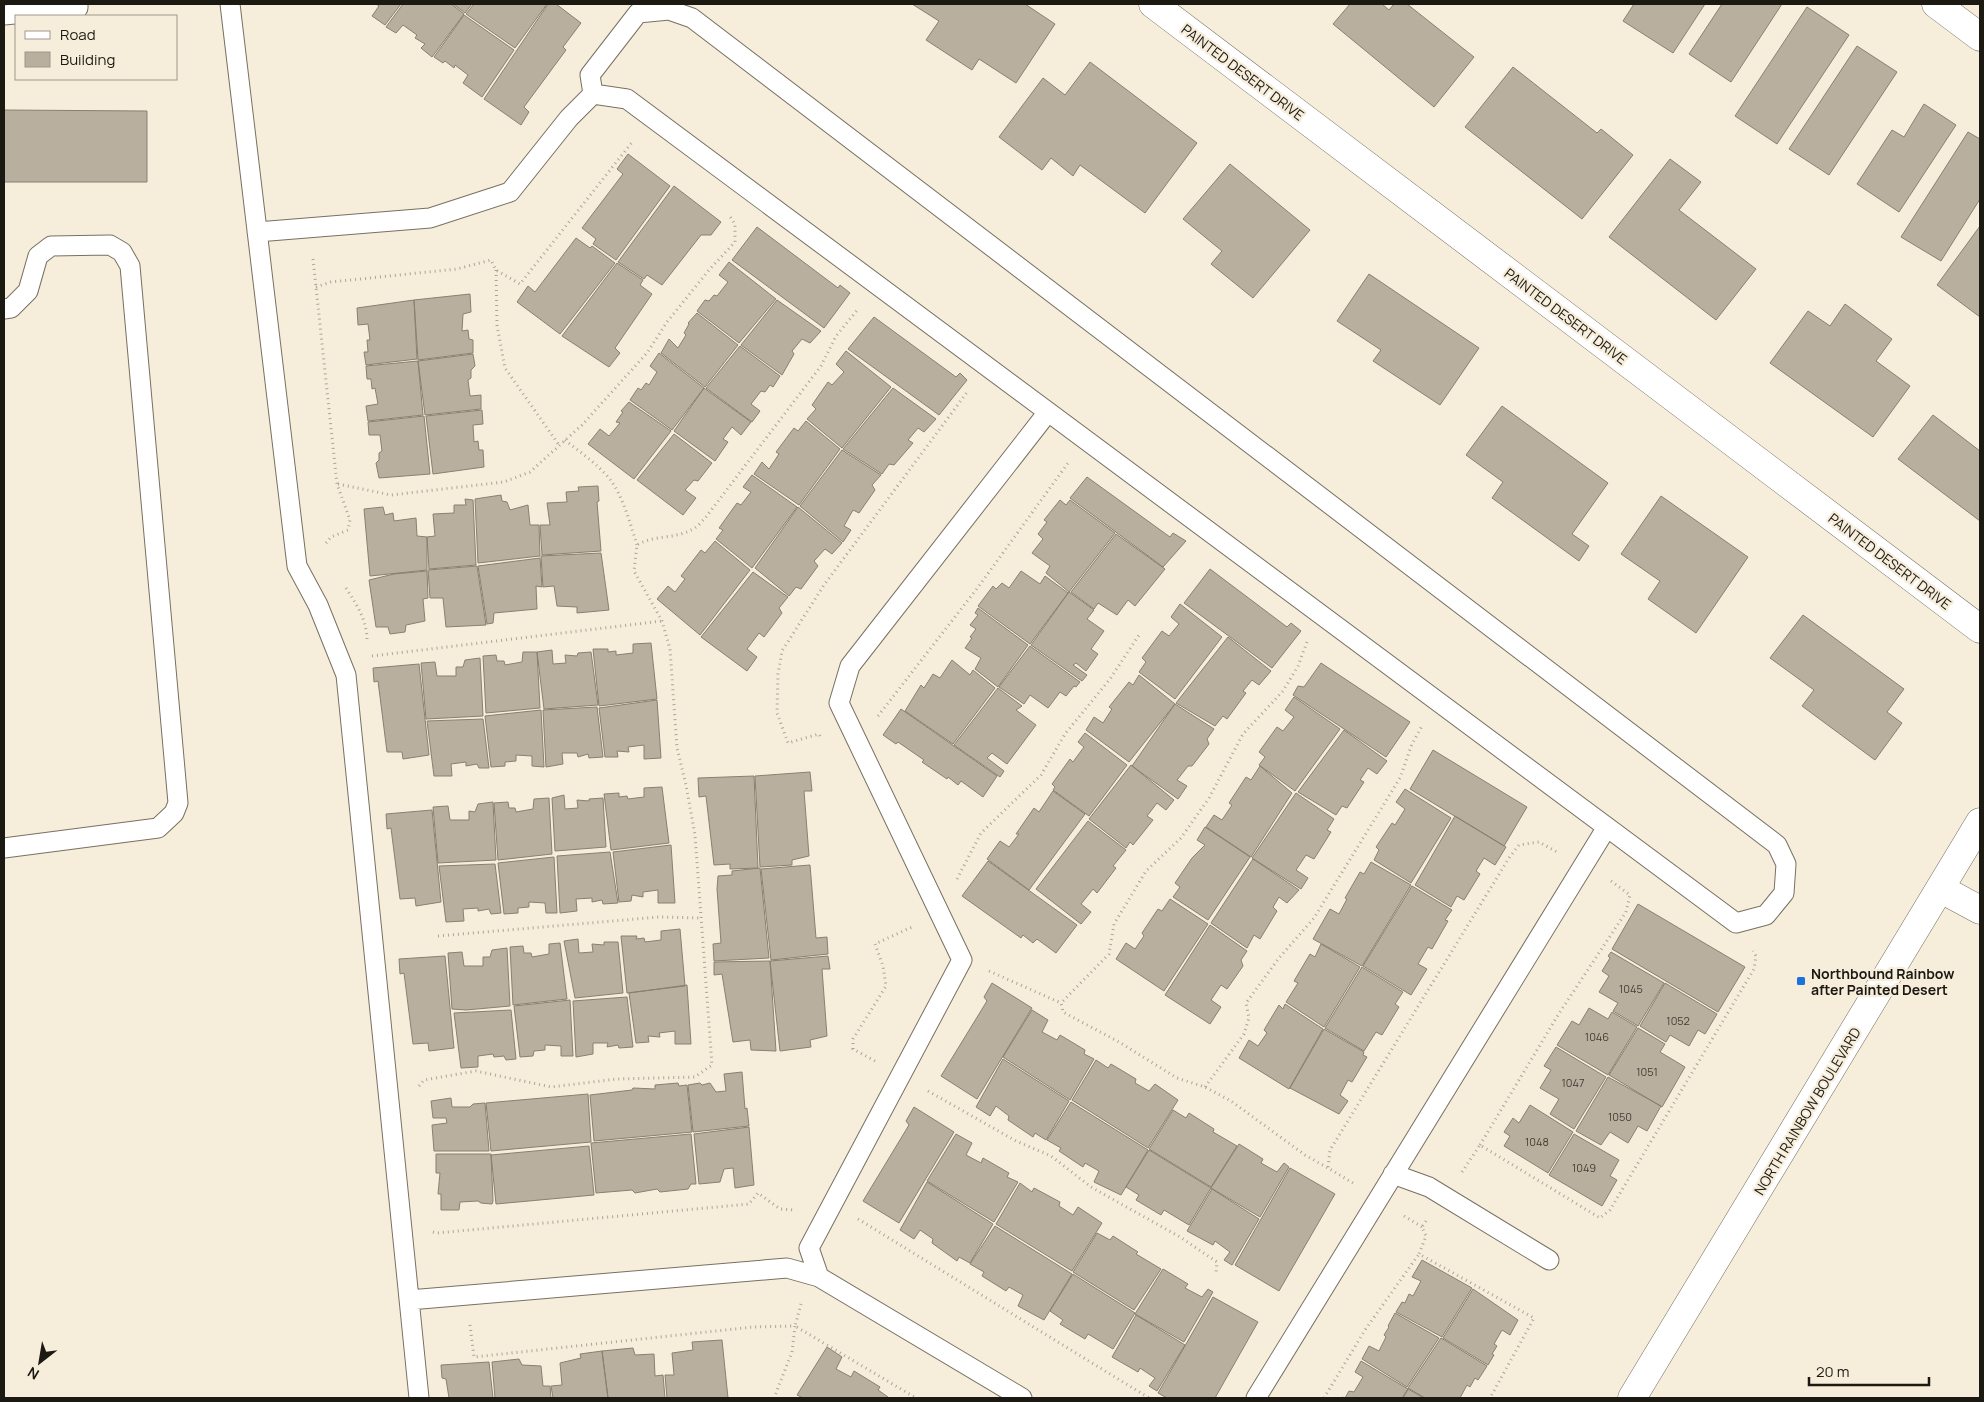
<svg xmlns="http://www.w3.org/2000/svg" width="1984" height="1402" viewBox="0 0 1984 1402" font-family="Manrope,sans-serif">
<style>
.building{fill:#b8af9f;stroke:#888071}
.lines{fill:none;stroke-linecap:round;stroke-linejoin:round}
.service-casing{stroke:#787061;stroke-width:21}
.minor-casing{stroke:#787061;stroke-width:29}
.secondary-casing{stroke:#787061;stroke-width:29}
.path{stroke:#aca597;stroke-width:3;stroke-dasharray:1 4;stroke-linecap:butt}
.service{stroke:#fff;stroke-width:19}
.minor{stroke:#fff;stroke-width:28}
.secondary{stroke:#fff;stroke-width:28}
.poi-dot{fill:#1973dc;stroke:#f6eddb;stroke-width:2}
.labels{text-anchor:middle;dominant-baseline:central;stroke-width:4.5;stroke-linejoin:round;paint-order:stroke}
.number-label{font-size:11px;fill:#433e36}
.street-label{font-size:14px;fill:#1c1913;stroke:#f6eddb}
.poi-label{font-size:14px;font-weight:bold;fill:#1c1913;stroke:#f6eddb;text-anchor:start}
</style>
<rect width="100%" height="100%" fill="#f6eddb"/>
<path class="building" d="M376 4H401L385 25 372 16 379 6Z
M403 4H451L464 14 432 57 421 48 425 44 415 38 417 35 403 25 396 33 386 27Z
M453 4H472L465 13Z
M474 4H547L515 48 466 14Z
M548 4H556L581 23 563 47 566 50 524 107 529 112 521 125 484 99Z
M912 4H1025L1055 24 1016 83 979 59 972 70 926 40 939 21Z
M1350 4H1382L1389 10 1394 4H1407L1474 57 1434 107 1333 24Z
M1634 4H1705L1673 53 1623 21Z
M1722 4H1782L1731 82 1689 54Z
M1807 7 1849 35 1777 144 1735 116Z
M464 15 514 50 482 97 463 83 468 75 455 65 454 68 445 61 443 63 434 57Z
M1857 46 1897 72 1829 175 1789 149Z
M1090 62 1197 143 1145 213 1080 165 1073 176 1051 158 1042 170 999 137 1043 78 1065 95Z
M1513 67 1597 133 1601 129 1633 155 1582 219 1465 127Z
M1924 104 1956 125 1899 212 1857 184 1892 130 1904 137Z
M4 110 147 111V182H4Z
M1968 132 1980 139V199L1941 261 1901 237Z
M628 154 670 186 616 260 593 244 596 239 582 228 623 174 617 169Z
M1670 159 1701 182 1679 210 1756 269 1716 320 1609 237Z
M1230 164 1310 230 1253 298 1211 264 1222 251 1183 219Z
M674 186 721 222 711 235H701L662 285 647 275 644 279 618 262Z
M1980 226V317L1937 285Z
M757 227 838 288 840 285 850 293 824 328 732 260Z
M576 238 590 248 592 246 615 263 560 334 517 302 528 286 535 292Z
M729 262 776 299 739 343 697 311 705 300 709 301 714 295 717 296 728 282 719 275Z
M617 263 643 280 640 285 652 294 615 348 620 353 609 367 562 336Z
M1369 274 1479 348 1440 405 1373 361 1381 350 1337 321Z
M470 294 471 312 463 314 462 331 468 330 469 339 473 340V353L418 360 414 300Z
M414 300 417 359 366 365 364 352H368L367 340H370L368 324 358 325 357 308Z
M777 300 821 331 810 343 802 339 792 351 794 354 782 375 741 345Z
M1845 304 1892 339 1876 361 1910 386 1873 437 1770 363 1808 311 1830 326Z
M697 313 738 345 705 387 661 353 669 339 678 348 686 335 684 333 689 324 688 323Z
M874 317 956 377 960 373 967 380 939 415 848 349Z
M740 346 780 376 773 387 770 385 765 392 761 391 751 404 760 411 752 422 706 388Z
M846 351 891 387 842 448 807 419 816 409 812 405 828 382 832 385 844 372 836 364Z
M659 353 704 388 672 430 630 400 638 388 641 390 646 383 649 385 657 372 650 366Z
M473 354 475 366 471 370V378L468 380 470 396 481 395V409L425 415 418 361Z
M418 361 423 415 368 421 366 406 378 404 375 388 372 389 371 379H367L366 366Z
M704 388 751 422 741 435 732 427 723 439 728 442 715 461 674 431Z
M893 388 936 419 924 432 918 428 908 440 913 443 894 465 889 464 882 474 843 449Z
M629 402 671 431 634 479 588 444 600 429 609 436 620 423 616 422 623 412 621 411Z
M1502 406 1608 483 1572 534 1589 546 1579 561 1492 498 1503 482 1466 455Z
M482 410 483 424 473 425 474 442 478 441 479 450H483L484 467 433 474 426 416Z
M1933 415 1980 451V521L1898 459Z
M424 416 430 474 379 478 376 463 379 460V453L382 451 380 435H369L368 422Z
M806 421 840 449 799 505 754 474 762 462 769 469 779 454 776 452 794 428 798 431Z
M674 434 712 463 698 481 694 480 685 490 696 498 683 515 637 480Z
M842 450 881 475 872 485 875 490 859 513 853 510 844 526 851 530 843 542 800 506Z
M752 475 797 507 752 568 716 539 723 530 719 528 737 503 741 505 751 492 743 487Z
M1087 477 1170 537 1173 533 1186 541 1163 567 1070 498Z
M598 486 599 501 597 502 601 551 542 555 540 525H550L547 503 567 502 566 492 579 491 578 487Z
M501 495 502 501 507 502 510 510 528 505 530 525H539L540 556 478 563 475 499Z
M1661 496 1748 557 1696 633 1648 599 1660 581 1621 554Z
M465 499 473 500 476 565 429 569 427 537 435 536 433 514 454 513V505H466Z
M1060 500 1066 505 1070 500 1115 533 1069 592 1046 573 1050 566 1032 553 1043 539 1038 534 1047 522 1044 520Z
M383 507 385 515 393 513 394 521 416 518 417 536 427 537V570L370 576 364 509Z
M798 507 842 543 832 554 825 549 814 561 818 566 801 589 796 587 789 596 755 568Z
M1116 534 1165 569 1135 606 1128 600 1117 615 1098 603 1094 609 1071 592Z
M715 541 750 570 700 635 657 599 668 586 675 592 685 579 681 576 701 550 705 553Z
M601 553 609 610 577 613V607L557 606 554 586 543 587 541 556Z
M540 558 542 587 536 586 537 609 494 613 493 623 487 624 478 566Z
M477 566 486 625 446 627 443 598H430L428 570Z
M1210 569 1287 627 1291 623 1301 631 1272 668 1184 603Z
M427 571 428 598 423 599 425 621 406 625 405 632 390 634 388 627H376L369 580 394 574Z
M1021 571 1040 584 1045 576 1068 593 1030 644 978 606 993 586 996 589 1002 583 1009 588Z
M753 572 788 597 779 608 782 613 764 637 759 633 747 649 757 657 747 671 701 637Z
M1069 592 1094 610 1087 619 1104 631 1091 649 1098 654 1086 671 1076 663 1073 665 1087 675 1082 681 1031 645Z
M1180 604 1222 637 1175 699 1139 672 1146 662 1142 658 1162 631 1169 636 1179 624 1171 617Z
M978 608 1028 645 998 687 975 669 981 658 965 648 972 638 970 637 976 629 970 625 978 615 975 613Z
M1803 615 1904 689 1887 712 1902 723 1875 760 1802 706 1814 690 1770 658Z
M1228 637 1271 671 1259 685 1252 680 1243 691 1246 693 1227 719 1223 716 1215 726 1176 703Z
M651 643 657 699 599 706 593 649H608V652L616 651V655L633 653V644Z
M1030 646 1080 682 1076 687 1074 686 1066 696 1060 692 1048 708 1030 695 1024 704 999 687Z
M552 650 553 664 566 663 565 655 577 656 578 653 591 652 598 705 544 709 537 652Z
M523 652H537L540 708 486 713 483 656 496 655 497 661H504L505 665 522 662Z
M480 658 483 716 426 719 421 663 435 662 437 676H456V667H463L465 660Z
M952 660 970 675 973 670 995 688 953 744 905 711 921 685 924 688 933 674 940 678Z
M1321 663 1410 722 1386 757 1293 695 1298 686 1304 687Z
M419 664 429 755 403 759 402 752H387L378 681 374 682 373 668Z
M1139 675 1175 704 1129 762 1086 730 1094 717 1103 723 1112 709 1109 707 1129 682 1133 685Z
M998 688 1022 706 1016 710 1036 725 1007 764 992 753 987 758 1004 771 1000 777 954 745Z
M1294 697 1340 729 1295 791 1259 765 1265 757 1259 752 1277 727 1283 731 1294 717 1285 710Z
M657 700 661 758 644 759V745L628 747 629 752 617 751 618 757H605L599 708Z
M1175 704 1214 729 1207 739 1209 744 1192 766H1188L1177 780 1187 786 1178 799 1132 766Z
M597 707 603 757 589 758 588 754 578 757 577 753H562L563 764 546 767 543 710Z
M901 709 997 776 983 797 961 781 958 785 948 777 947 779 922 762 924 760 898 742 896 744 883 735Z
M541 710 544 767 532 766V756L516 755V761L505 762V766L491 767 485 716Z
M483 719 489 768H479L477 764 466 766V762L451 764 452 776H434L427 721Z
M1344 730 1387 761 1377 774 1368 768 1360 780 1364 782 1347 808 1342 806 1336 815 1298 792Z
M1085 733 1127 765 1089 816 1053 790 1055 787 1052 784 1070 759 1073 762 1084 747 1078 742Z
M1433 750 1527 807 1504 846 1410 789Z
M1131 765 1174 800 1166 810 1157 803 1147 816 1153 820 1133 845 1130 842 1126 848 1089 819Z
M1260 766 1292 793 1251 857 1206 827 1214 815 1222 820 1232 805 1229 803 1246 777 1251 780Z
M810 772 812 791H804L809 856 792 860V865L760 867 755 776Z
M754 776 758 868 730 869V864L714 865 706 796 699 797 698 778Z
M662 787 669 843 611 850 604 794 619 793V797L627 796 628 799 644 797V788Z
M1405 789 1451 818 1411 883 1374 860 1379 850 1376 847 1392 823 1395 825 1405 809 1396 802Z
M1053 791 1085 814 1029 890 987 859 1000 841 1009 847 1019 834H1016L1034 808 1039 812Z
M1296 793 1334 819 1327 830 1331 832 1314 859 1306 855 1296 870 1308 878 1301 889 1252 858Z
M564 795 565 809 578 808 577 800 589 801V799L603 798 606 847 555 851 552 798Z
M549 798 552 854 498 860 494 803 508 802 509 808H515L516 812 533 809 534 799Z
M493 802 496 860 438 863 433 807 448 806 450 820H469V811L475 812 478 804Z
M432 810 441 902 416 906 415 898 400 899 391 828 387 829 386 814Z
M1455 816 1506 847 1495 865 1484 858 1476 871 1480 874 1464 900 1457 896 1451 907 1415 885Z
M1088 821 1126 850 1113 866 1116 868 1097 893 1093 889 1081 904 1091 912 1081 924 1036 889Z
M1205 827 1250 857 1208 920 1173 897 1180 887 1175 883 1192 858 1205 845 1197 840Z
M671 845 675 903H658V890L643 892V897L632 895 631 901 619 902 613 852Z
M610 852 618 903 603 904 602 900 592 902V898L576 899 577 911 560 913 557 856Z
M554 857 557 913H546L545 903 529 902V907L518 908V913L504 914 498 863Z
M1253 859 1299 890 1287 903 1279 897 1273 907 1277 911 1260 939 1254 935 1247 948 1211 923Z
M988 861 1077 925 1056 953 1037 939 1033 943 1023 935 1021 938 962 896Z
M1371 862 1411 885 1362 966 1313 939 1330 909 1339 914 1347 899 1345 898 1360 872 1364 874Z
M495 864 501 913 491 914 489 909 478 911V908L463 909 464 921 446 922 439 866Z
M810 865 816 938 827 937 828 954 771 960 761 869Z
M760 868 769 958 714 961 713 944 721 943 717 889 718 876 732 875V871Z
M1412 886 1452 910 1445 920 1448 921 1432 949 1428 947 1418 964 1427 969 1411 995 1363 966Z
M1170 899 1208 924 1164 991 1116 959 1126 943 1135 949 1144 936 1142 933 1158 909 1162 911Z
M1638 904 1745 967 1718 1012 1612 949Z
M1210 925 1247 951 1241 960 1243 966 1227 989 1221 985 1211 1000 1221 1007 1210 1024 1165 995Z
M680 929 685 986 627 993 621 936H637L636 939 644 938 645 942 661 940V931Z
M578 939 579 953 593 952 592 944 604 945V942H618L623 993 575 998 564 941Z
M560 943 567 999 513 1005 510 947 523 946 524 953H531L532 957 549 954V944Z
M1321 944 1360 967 1324 1027 1286 1002 1298 983 1294 981 1310 954 1315 957Z
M507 948 510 1006 466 1010 452 1009 448 953 462 952 464 966H483V957H490L492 950Z
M1611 952 1664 983 1638 1026 1613 1011 1618 1003 1599 992 1609 976 1602 971 1610 958 1608 956Z
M445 956 454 1048 429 1051 428 1043 413 1044 404 973 400 974 399 959Z
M828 956 830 969H822L827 1036 810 1040 811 1047 780 1051 770 961Z
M770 961 776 1051 751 1050 750 1040 733 1042 722 974 714 975V962Z
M1362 967 1403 992 1395 1004 1399 1007 1382 1035 1376 1032 1364 1051 1325 1028Z
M992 983 1032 1008 977 1099 941 1076 987 1001 984 997Z
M1665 983 1717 1014 1705 1034 1698 1030 1689 1046 1670 1035 1666 1042 1640 1026Z
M687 985 691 1044H675V1031L659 1033 660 1037 648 1036 649 1042 636 1043 629 993Z
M627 997 633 1047 619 1048 618 1045 607 1047 608 1043H593V1054L576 1057 573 1001Z
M570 1000 573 1056H561V1046L545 1045V1050L534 1051 533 1056 520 1057 514 1006Z
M1285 1004 1323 1029 1289 1089 1239 1058 1249 1040 1258 1046 1267 1033 1264 1030 1279 1005 1283 1009Z
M1589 1008 1608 1019 1612 1012 1637 1027 1608 1075 1557 1045 1572 1021 1579 1025Z
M511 1010 516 1059 506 1060 504 1056 494 1057 493 1054 478 1056V1067L461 1068 454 1013Z
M1032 1010 1048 1020 1042 1032 1057 1040 1060 1035 1085 1050 1084 1054 1094 1059 1070 1100 1003 1057Z
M1638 1028 1665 1044 1660 1052 1685 1067 1662 1107 1609 1075Z
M1324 1029 1364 1052 1363 1055 1367 1057 1352 1082 1348 1080 1340 1095 1348 1101 1339 1114 1290 1088Z
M1556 1047 1606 1077 1574 1129 1550 1114 1559 1099 1540 1088 1551 1070 1544 1066Z
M1003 1059 1069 1101 1046 1140 1035 1133 1033 1137 1008 1120 1009 1116 996 1106 990 1116 976 1107Z
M1096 1060 1108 1068 1111 1064 1136 1079 1135 1083 1149 1091 1155 1084 1178 1100 1148 1148 1072 1100Z
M742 1072 745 1109 747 1108 749 1126 693 1132 688 1085 700 1083 702 1085 710 1083 716 1092 726 1091 724 1074Z
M1608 1077 1661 1106 1647 1131 1638 1126 1628 1143 1610 1132 1601 1145 1576 1131Z
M678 1083 679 1086 687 1085 692 1132 594 1141 590 1095 632 1090 633 1088 655 1089V1085Z
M588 1094 591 1142 491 1151 486 1103Z
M451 1098 452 1107H470L473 1104 485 1103 489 1151H434L432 1125 447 1123 446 1118H433L431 1101Z
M1071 1102 1148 1150 1121 1195 1094 1182 1099 1171 1085 1163 1083 1167 1059 1151 1061 1148 1047 1140Z
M1530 1105 1573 1132 1548 1173 1504 1146 1510 1136 1504 1132 1513 1118 1519 1123Z
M914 1107 954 1132 899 1223 863 1201 909 1125 906 1121Z
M1173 1110 1186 1118 1189 1113 1214 1129 1213 1132 1237 1146 1211 1187 1149 1149Z
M749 1127 754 1185 735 1188 733 1168 724 1169 720 1182 699 1184 694 1134Z
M691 1134 696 1184H691L688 1189 660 1192 657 1189 635 1193 632 1190 596 1193 591 1143Z
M956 1134 972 1143 966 1155 981 1163 983 1158 1009 1173 1007 1177 1018 1182 994 1222 927 1181Z
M1574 1134 1619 1160 1610 1176 1617 1180 1602 1206 1549 1175Z
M1239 1144 1263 1159 1261 1163 1277 1172 1284 1163 1289 1167 1260 1217 1211 1188Z
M589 1146 594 1195 496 1204 491 1155Z
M1149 1150 1211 1188 1189 1225 1164 1210 1161 1215 1136 1200 1139 1195 1126 1187Z
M436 1154H491L493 1201 492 1204 481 1203 478 1201 460 1202 459 1210H441V1194H438L440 1173H436Z
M1290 1168 1335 1194 1279 1291 1235 1265Z
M927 1182 993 1224 970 1263 959 1257 957 1261 932 1243 933 1239 920 1230 914 1239 900 1230Z
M1020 1183 1032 1192 1034 1188 1060 1202 1059 1206 1073 1215 1078 1207 1102 1223 1072 1271 996 1224Z
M1212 1189 1259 1219 1232 1265 1224 1260 1230 1252 1215 1241 1213 1245 1187 1231Z
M995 1226 1072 1274 1044 1320 1018 1306 1023 1295 1009 1287 1006 1291 982 1276 984 1272 970 1264Z
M1097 1233 1110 1240 1113 1236 1138 1252 1136 1254 1161 1269 1134 1310 1073 1272Z
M1422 1260 1472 1288 1442 1337 1396 1312 1402 1302 1405 1303 1409 1294 1413 1296 1421 1281 1412 1277Z
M1163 1269 1188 1284 1185 1288 1202 1297 1208 1289 1213 1292 1184 1342 1135 1314Z
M1073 1274 1135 1313 1113 1349 1088 1334 1085 1339 1060 1324 1063 1320 1050 1311Z
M1473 1289 1518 1320 1510 1335 1502 1330 1494 1344 1497 1346 1492 1354 1494 1355 1488 1365 1443 1338Z
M1213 1297 1258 1322 1215 1398H1167L1158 1393Z
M1395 1313 1439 1338 1407 1387 1362 1359 1369 1346 1379 1351 1386 1337 1384 1335 1389 1327 1388 1326Z
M1136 1315 1185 1345 1157 1391 1149 1386 1155 1378 1140 1368 1138 1372 1112 1357Z
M1441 1338 1487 1366 1478 1380 1475 1378 1470 1387 1467 1385 1460 1398H1425L1408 1388Z
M722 1340 728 1398H667L665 1375H674L672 1353 693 1350 692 1342Z
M827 1347 842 1357 836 1369 851 1377 854 1371 880 1387 878 1390 888 1397 887 1398H803L797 1395Z
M633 1348 635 1355 654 1354 655 1376 663 1375 665 1398H608L602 1351Z
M602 1351 608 1398H553L551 1386 562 1385 560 1363 581 1358 580 1354Z
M519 1359 522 1365 541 1366 543 1386H550L551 1398H495L492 1362Z
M1361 1361 1408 1389 1402 1398H1342V1397L1345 1398 1349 1391 1354 1392 1363 1377 1355 1372Z
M489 1362 493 1398H449L446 1379 442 1378 441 1365Z
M1408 1389 1424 1398H1403Z"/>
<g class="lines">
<g class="service-casing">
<path id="service" d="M230 4 297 566 318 605 346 675 419 1398
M4 15 78 8V4
M257 232 430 218 510 192 569 118 593 94 627 99 1736 923 1766 915 1784 893 1786 864 1777 845 692 18 669 10 638 13 590 75 593 94
M4 309 11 308 28 291 38 256 51 246 110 245 122 252 130 266 178 803 174 813 158 828 4 848
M1393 1174 1429 1187 1549 1260
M819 1277 809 1248 962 960 839 703 850 666 1048 412
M409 1300 787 1268 819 1277 1022 1398
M1256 1398 1607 827"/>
</g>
<g class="minor-casing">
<path id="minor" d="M1153 4 1980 629
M1936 4 1980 37
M1941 889 1980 910"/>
</g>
<g class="secondary-casing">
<path id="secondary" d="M1632 1398 1980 822"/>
</g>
<path class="path" d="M313 259 337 484 350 520 348 530 331 537 326 543
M496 270 497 325 505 368 559 445
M316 287 331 282 457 269 491 260 496 270 520 284 633 141
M565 440C580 452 596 463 609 478 623 496 630 523 637 545
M338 484 391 495 504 482 530 472 582 425 647 353 667 322 709 270 735 242V224L729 215
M346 588C357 605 367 620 367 641
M1307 642 1298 666 1283 691 1243 734 1209 798 1181 838 1146 871 1114 924 1109 954 1061 1003 1063 1012 1119 1042 1177 1078 1205 1087 1231 1101 1305 1155 1328 1168
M372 656 662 621
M878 716 979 586 1068 463
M820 736 819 734 788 743 777 713 778 674 782 651 824 585 968 391
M957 879 981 833 1041 775 1065 734 1110 679 1139 635
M438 936 659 917 700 918
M989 971 1061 1003
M875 1061 853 1049V1039L886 986 883 966 875 944 912 927
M419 1086 424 1080 476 1071 551 1087 617 1079 695 1077 712 1065 695 835 686 785 677 748 670 649 662 621 634 571 637 545C653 535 674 539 691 530 697 528 702 521 706 517L821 366 836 336 859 308
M1205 1087 1244 1034 1249 1018 1246 1003 1279 958 1314 918 1400 778 1412 744 1422 726
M928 1091 1016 1141 1051 1156 1091 1187 1180 1237 1217 1262 1216 1273
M1480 1145 1558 1015 1626 912 1630 895 1611 881
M1462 1172 1480 1145 1600 1218 1610 1210 1754 969 1756 956 1753 951
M1353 1183 1328 1168 1330 1150 1509 858 1519 845 1539 842 1557 852
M1404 1216 1422 1227
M858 1219 1149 1398
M1426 1221 1422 1227 1426 1236 1419 1254 1534 1318 1490 1398
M433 1232 437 1233 749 1204 758 1193 780 1209 796 1210
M801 1304 795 1326 916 1398
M470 1325 474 1357 753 1327 795 1326 792 1352 774 1398
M1324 1398 1365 1330 1419 1254"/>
<use href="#service" class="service"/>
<use href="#minor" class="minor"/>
<use href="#secondary" class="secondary"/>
</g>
<rect class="poi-dot" x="1796" y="976" width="10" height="10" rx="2.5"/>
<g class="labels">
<g class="number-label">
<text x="1631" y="988">1045</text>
<text x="1678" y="1020">1052</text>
<text x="1597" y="1036">1046</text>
<text x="1647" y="1071">1051</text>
<text x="1573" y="1082">1047</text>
<text x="1620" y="1116">1050</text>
<text x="1537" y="1141">1048</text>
<text x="1584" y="1167">1049</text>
</g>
<g class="street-label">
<text transform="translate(1243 72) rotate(37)">PAINTED DESERT DRIVE</text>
<text transform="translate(1566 316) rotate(37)">PAINTED DESERT DRIVE</text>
<text transform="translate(1890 561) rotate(37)">PAINTED DESERT DRIVE</text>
<text transform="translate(1807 1111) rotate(-59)">NORTH RAINBOW BOULEVARD</text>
</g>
<g class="poi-label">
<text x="1811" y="973">Northbound Rainbow<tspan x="1811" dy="16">after Painted Desert</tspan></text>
</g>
</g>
<rect width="1984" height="1402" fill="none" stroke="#1c1913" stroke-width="10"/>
<rect x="15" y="15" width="162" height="65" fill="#f6eddb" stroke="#9f988b"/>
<rect x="25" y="31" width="25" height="8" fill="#ffffff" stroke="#9f988b"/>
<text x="60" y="40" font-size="15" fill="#1c1913">Road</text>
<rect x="25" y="52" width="25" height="15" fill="#b8af9f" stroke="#9f988b"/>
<text x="60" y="65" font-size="15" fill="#1c1913">Building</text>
<g transform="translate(40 1362) rotate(211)" stroke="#f6eddb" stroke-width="4" paint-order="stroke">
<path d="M0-4L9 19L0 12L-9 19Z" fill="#1c1913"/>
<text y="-8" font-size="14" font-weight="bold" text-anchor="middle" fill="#1c1913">N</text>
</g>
<path d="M1809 1377v8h120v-8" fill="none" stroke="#1c1913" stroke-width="2.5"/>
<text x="1816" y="1377" font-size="15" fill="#1c1913" stroke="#f6eddb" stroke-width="4" paint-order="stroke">20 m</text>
</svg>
